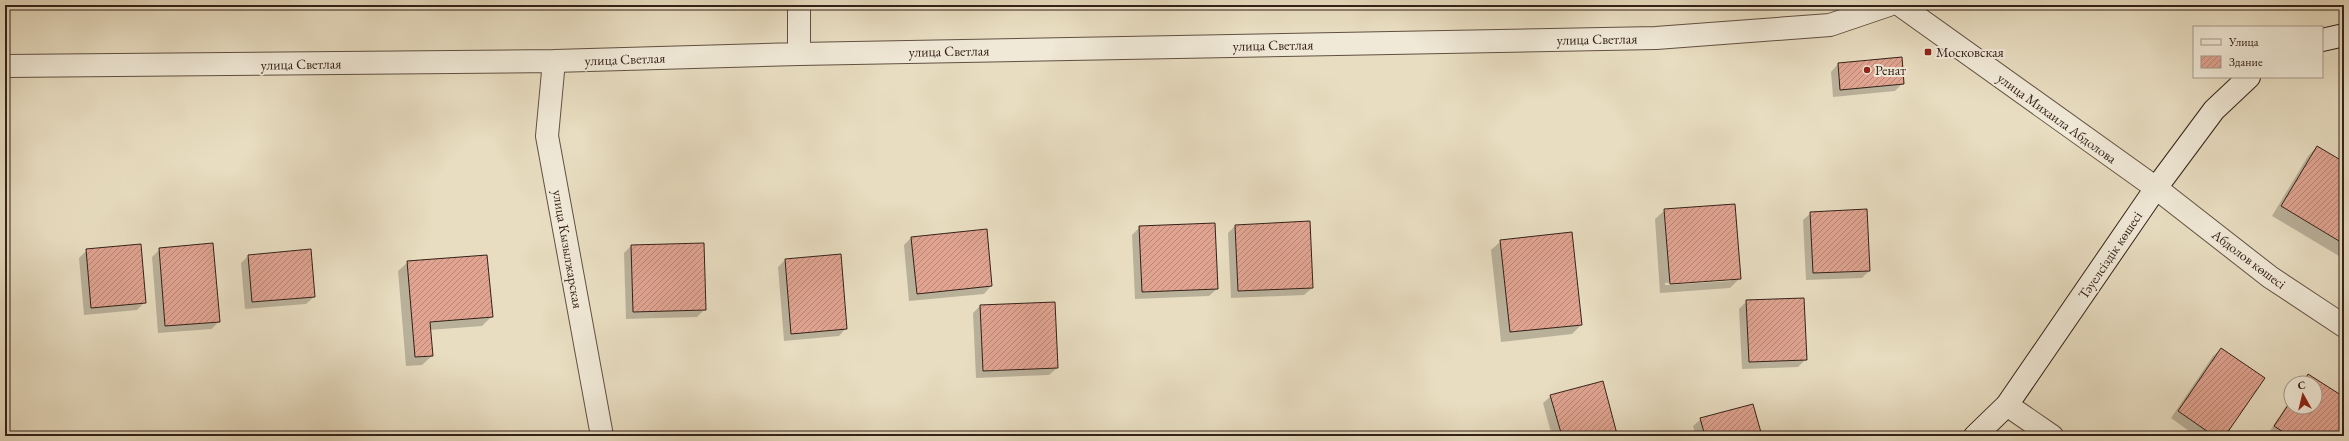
<svg xmlns="http://www.w3.org/2000/svg" width="2349" height="441" viewBox="0 0 2349 441" font-family="'EB Garamond',serif">
<style>
.shadow{fill:#0003;fill-rule:evenodd}
.building{fill:url(#building-hatch);stroke:#342118}
.lines{fill:none;stroke-linecap:round;stroke-linejoin:round}
.minor-casing{stroke:#615042;stroke-width:24}
.tertiary-casing{stroke:#615042;stroke-width:24}
.secondary-casing{stroke:#342118;stroke-width:24}
.minor{stroke:#f0e9d7;stroke-width:22}
.tertiary{stroke:#f0e9d7;stroke-width:22}
.secondary{stroke:#f0e9d7;stroke-width:22}
.poi-dot{fill:#8f2418;stroke:#f0e9d7;stroke-width:1.5}
.labels{text-anchor:middle;dominant-baseline:central;stroke-width:4;stroke-linejoin:round;paint-order:stroke}
.street-label{font-size:14px;fill:#342118;stroke:#f0e9d7}
.poi-label{font-size:14px;fill:#342118;stroke:#f0e9d7;text-anchor:start}
</style>
<defs>
<pattern id="building-hatch" width="6" height="6" patternUnits="userSpaceOnUse"><rect width="6" height="6" fill="#e0a491"/><path d="M-1 1l2-2M0 6l6-6M5 7l2-2" fill="none" stroke="#b68575"/></pattern>
</defs>
<rect width="100%" height="100%" fill="#e8ddc1"/>
<filter id="stains"><feTurbulence type="fractalNoise" baseFrequency=".005" numOctaves="4"/><feColorMatrix values="0 0 0 0 .2 0 0 0 0 .09 0 0 0 0 .02 0 0 0 .5 -.17"/></filter>
<radialGradient id="worn" r=".72"><stop offset=".6" stop-color="#630" stop-opacity="0"/><stop offset="1" stop-color="#630" stop-opacity=".3"/></radialGradient>
<path class="shadow" d="M1838 64 1903 83 1895 91 1833 97 1831 72Z
M2317 147 2344 163V259L2272 216 2308 156Z
M1665 210 1740 278 1730 288 1660 293 1655 219ZM1731 278V281L1665 285V283Z
M1811 213 1869 271 1862 278 1806 280 1803 220Z
M1235 226 1312 288 1304 295 1231 298 1228 233Z
M1140 227 1217 289 1209 296 1135 299 1132 235Z
M986 230 991 286 984 294 909 301 904 245 911 238Z
M1501 241 1581 325 1572 334 1501 342 1491 250Z
M631 246 705 309 697 317 626 319 624 253Z
M160 249 219 321 212 329 158 333 152 257Z
M87 250 145 302 137 310 84 315 79 258Z
M248 256 314 297 306 304 245 309 241 263Z
M785 260 846 328 839 336 784 341 778 267Z
M408 262 492 316 482 326 429 330 432 356 422 365 406 366 398 271Z
M1747 301 1806 359 1798 367 1742 369 1739 309Z
M1054 303 1057 368 1049 375 976 378 973 313 980 306Z
M2221 349 2224 436H2196L2171 418 2213 356Z
M2309 375 2344 398V436H2271L2268 434 2291 398V407H2315V383H2301Z
M1602 382 1616 434 1614 436H1552L1543 403 1551 396Z
M1701 419 1760 436H1696L1693 426Z"/>
<path class="building" d="M1902 57 1904 84 1840 90 1838 63Z
M2317 146 2344 162V244L2281 206Z
M1735 204 1741 279 1670 284 1664 209Z
M1867 209 1870 271 1813 273 1810 212Z
M1310 221 1313 288 1238 291 1235 225Z
M1215 223 1218 289 1142 292 1139 226Z
M987 229 992 286 917 294 911 237Z
M1572 232 1582 325 1510 332 1500 240Z
M213 243 220 322 165 326 159 248Z
M704 243 706 310 633 312 631 245Z
M141 244 146 303 91 308 86 249Z
M311 249 315 297 252 302 248 255Z
M841 254 847 329 791 334 785 259Z
M487 255 493 317 430 322 433 356 415 357 407 261Z
M1804 298 1807 360 1749 362 1746 300Z
M1055 302 1058 368 983 371 980 305Z
M2221 348 2265 378 2225 436H2214L2178 411Z
M2308 374 2344 397V436H2289L2274 426 2291 401V407H2315V383H2303Z
M1603 381 1617 434 1562 436 1550 395Z
M1753 404 1762 436H1705L1700 418Z"/>
<g class="lines">
<g class="minor-casing">
<path id="minor" d="M799 5V54
M1900 5 2156 188
M554 61 547 136 602 436
M5 66 554 61 799 54 1656 38 1830 25 1889 5
M2007 405 2052 436"/>
</g>
<g class="tertiary-casing">
<path id="tertiary" d="M2156 188 2270 277 2344 326"/>
</g>
<g class="secondary-casing">
<path id="secondary" d="M2322 40 2344 35
M1975 436 2007 405 2156 188 2214 110 2249 77"/>
</g>
<use href="#minor" class="minor"/>
<use href="#tertiary" class="tertiary"/>
<use href="#secondary" class="secondary"/>
</g>
<g class="poi-dot">
<rect x="1924" y="48" width="8" height="8" rx="2"/>
<circle cx="1867" cy="70" r="4"/>
</g>
<g class="labels">
<g class="street-label">
<text transform="translate(1597 39) rotate(-1)">улица Светлая</text>
<text transform="translate(1273 45) rotate(-1)">улица Светлая</text>
<text transform="translate(949 51) rotate(-1)">улица Светлая</text>
<text transform="translate(625 59) rotate(-2)">улица Светлая</text>
<text transform="translate(301 64) rotate(-1)">улица Светлая</text>
<text transform="translate(2057 118) rotate(36)">улица Михаила Абдолова</text>
<text transform="translate(568 249) rotate(80)">улица Кызылжарская</text>
<text transform="translate(2110 255) rotate(-56)">Тәуелсіздік көшесі</text>
<text transform="translate(2249 259) rotate(37)">Абдолов көшесі</text>
</g>
<g class="poi-label">
<text x="1936" y="52">Московская</text>
<text x="1875" y="70">Ренат</text>
</g>
</g>
<rect width="2349" height="441" fill="none" stroke="#e8ddc1" stroke-width="20"/>
<rect x="6" y="6" width="2337" height="429" fill="none" stroke="#342118" stroke-width="2"/>
<rect x="10" y="10" width="2329" height="421" fill="none" stroke="#342118"/>
<rect x="2193" y="26" width="130" height="52" fill="#f0e9d7" stroke="#a5998b"/>
<rect x="2201" y="39" width="20" height="6" fill="#f0e9d7" stroke="#a5998b"/>
<text x="2229" y="46" font-size="12" fill="#342118">Улица</text>
<rect x="2201" y="56" width="20" height="12" fill="url(#building-hatch)" stroke="#a5998b"/>
<text x="2229" y="66" font-size="12" fill="#342118">Здание</text>
<g transform="translate(2303 395) rotate(352)"><circle r="19" fill="#f0e9d7" stroke="#a5998b"/>
<path d="M0-3L7 15L0 10L-7 15Z" fill="#8f2418"/>
<text y="-6" font-size="11" font-weight="bold" text-anchor="middle" fill="#342118">С</text>
</g>
<rect width="100%" height="100%" filter="url(#stains)"/>
<rect width="100%" height="100%" fill="url(#worn)"/>
</svg>
